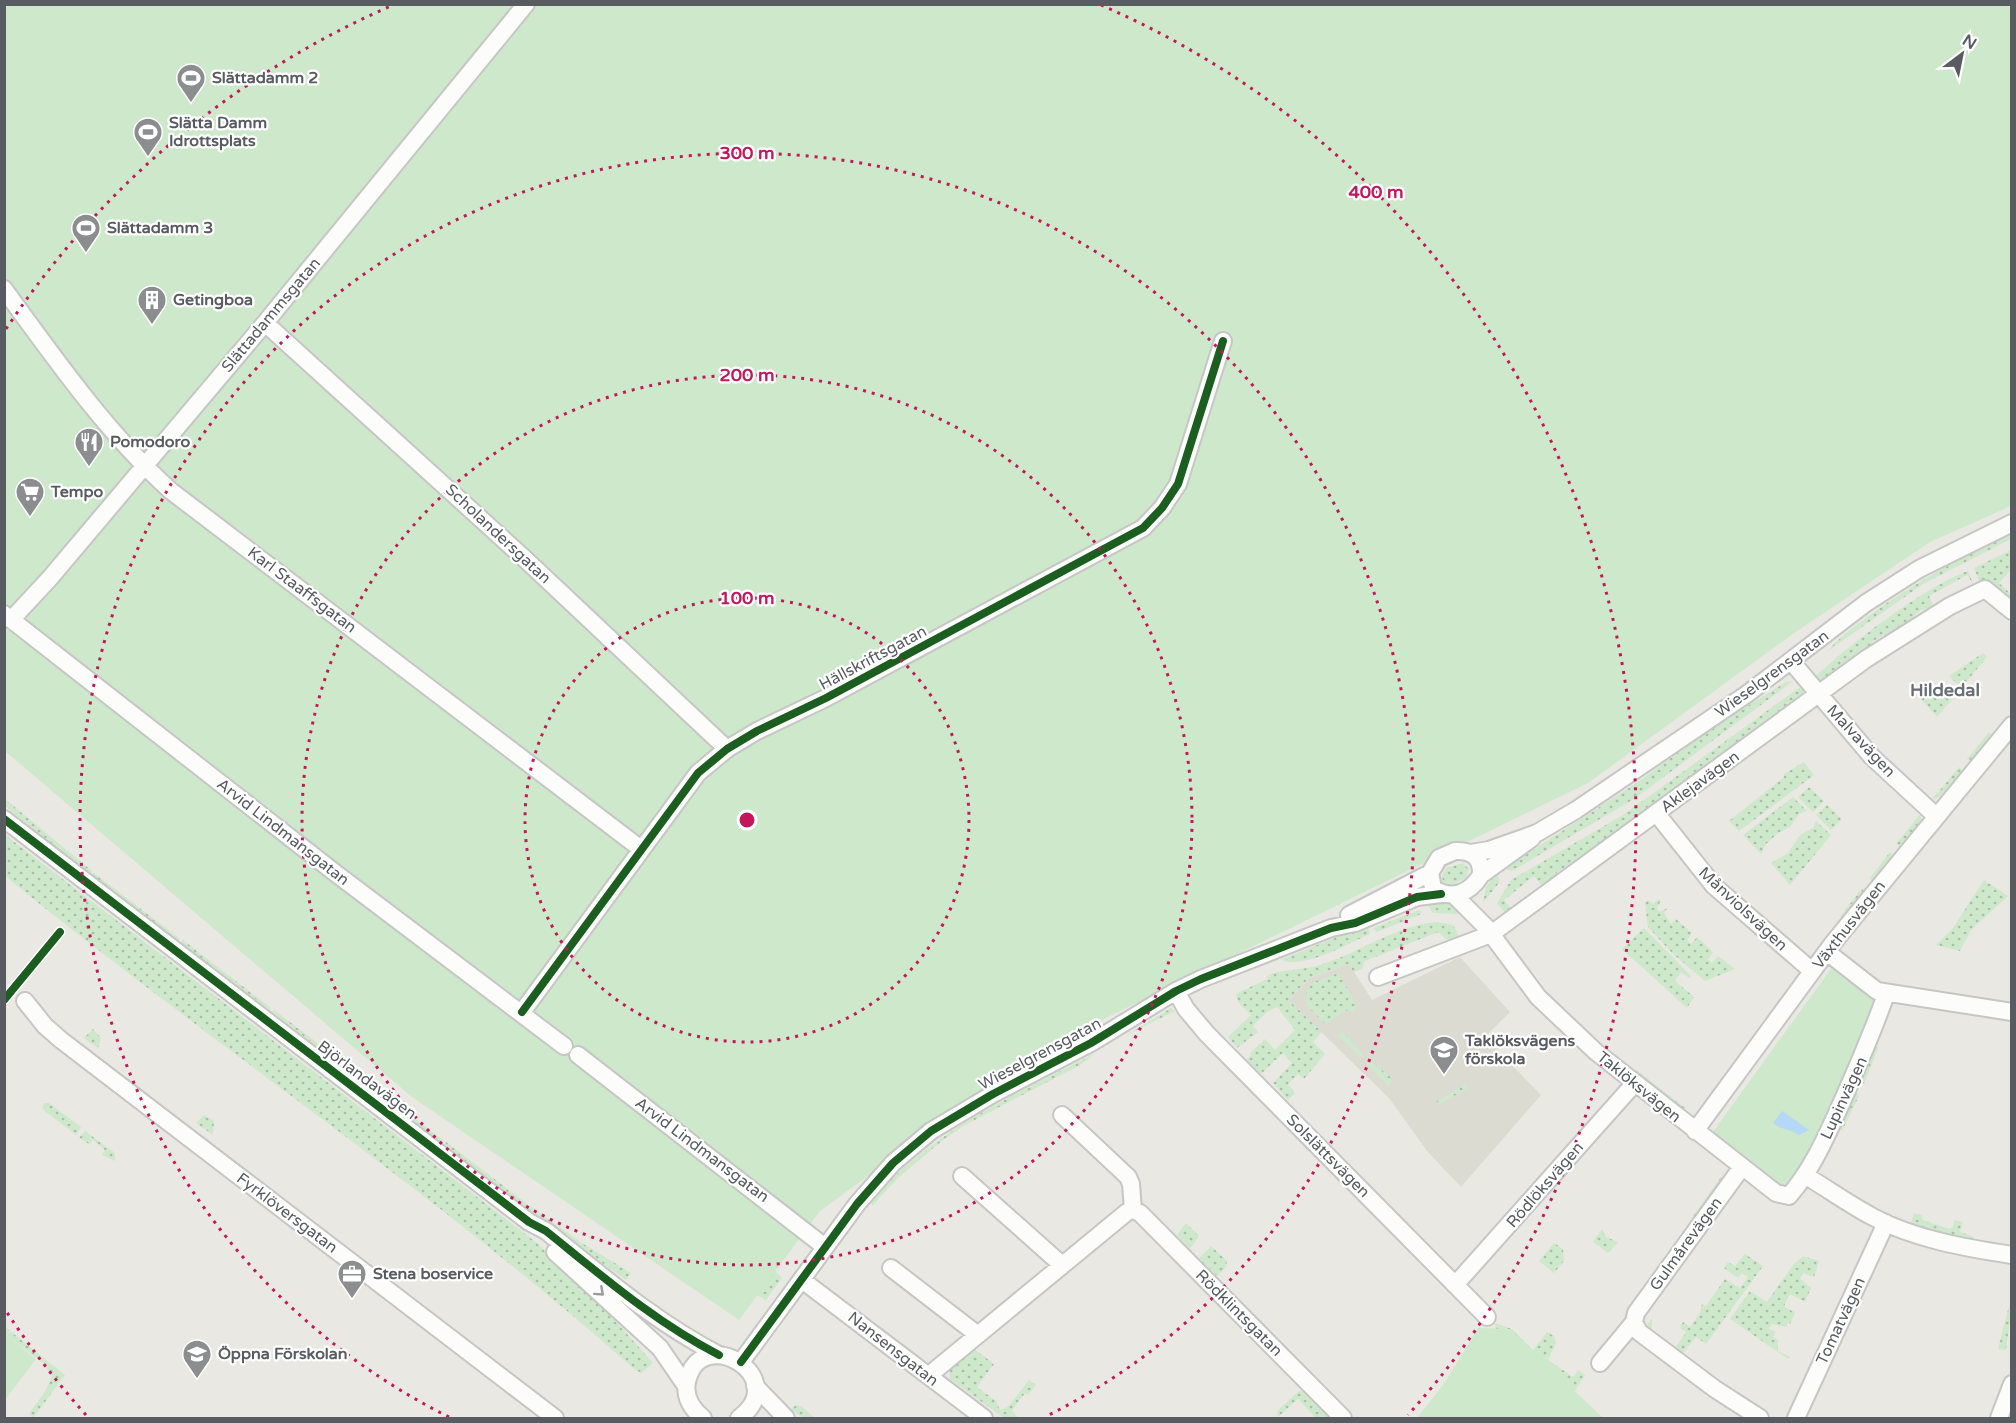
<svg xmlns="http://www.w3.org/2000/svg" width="2016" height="1423" viewBox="0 0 2016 1423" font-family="'Varela Round',sans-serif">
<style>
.education{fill:#dcdbd1}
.grass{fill:url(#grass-dots)}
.park{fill:#cee8cb}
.water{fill:#b3d9f6}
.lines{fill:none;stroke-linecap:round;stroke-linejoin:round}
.minor-casing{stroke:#c6c6c4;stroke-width:20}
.minor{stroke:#fcfcfb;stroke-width:16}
.cycleway-casing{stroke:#fff;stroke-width:11}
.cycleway{stroke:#1b5e20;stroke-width:8}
.oneway{stroke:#9a9c9f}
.ring{fill:none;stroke:#c2185b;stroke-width:3;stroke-dasharray:3 6}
.labels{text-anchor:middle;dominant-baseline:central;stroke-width:4.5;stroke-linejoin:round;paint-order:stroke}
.poi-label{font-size:16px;font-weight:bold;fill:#585c61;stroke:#fff;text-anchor:start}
.street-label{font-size:16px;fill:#585c61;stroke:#fff}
.neighbourhood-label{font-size:18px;font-weight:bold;fill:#696e74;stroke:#fff}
.centre{fill:#c2185b;stroke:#fff;stroke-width:3}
.ring-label{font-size:18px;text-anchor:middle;font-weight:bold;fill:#c2185b;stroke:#fff;stroke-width:4.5;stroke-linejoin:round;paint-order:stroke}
</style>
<defs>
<pattern id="grass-dots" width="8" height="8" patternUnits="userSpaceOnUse" patternTransform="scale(1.5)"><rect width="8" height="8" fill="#cee8cb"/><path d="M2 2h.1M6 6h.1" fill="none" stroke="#aabfa8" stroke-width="1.8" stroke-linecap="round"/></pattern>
</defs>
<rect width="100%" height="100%" fill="#eae8e2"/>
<path class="education" d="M1460 957 1510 1012 1485 1037 1541 1095 1461 1187 1427 1151 1389 1098 1288 1000 1310 978 1349 964 1372 1000Z"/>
<path class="grass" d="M2011 533V539L1923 584 1828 651C1839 637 1856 626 1870 615 1915 582 1962 557 2011 533Z
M2011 550V570L1999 583 2011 594V604L1980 583 1974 568Z
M1968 571 1974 586 1967 575 1929 596 1934 608C1922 608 1917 611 1911 621 1907 627 1896 632 1890 636L1883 635 1872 642 1869 649 1823 681 1815 677C1850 644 1924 587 1968 571Z
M1983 653 1987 657 1961 688 1949 676Z
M1793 681 1634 799 1514 870 1510 871 1505 868 1638 782 1709 730 1786 682Z
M1938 683 1953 698 1937 717 1919 697Z
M1803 685 1804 696 1771 723C1759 723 1743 735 1740 747L1621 834 1614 833 1592 848 1590 855 1584 859H1578L1557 872 1554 881 1543 887 1534 876 1504 900 1513 911 1507 915 1497 903 1511 880 1623 815Z
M1989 732 1992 735 1971 762 1967 759Z
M1804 762 1814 775 1739 831 1729 821 1784 777V774Z
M1959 767 1963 771 1943 795 1931 801Z
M1809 787 1824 801 1813 812 1798 797Z
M1793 797 1807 811 1799 814 1790 827 1778 833 1766 844 1761 854 1743 835Z
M5 799 92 871 90 874 5 806Z
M1827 805 1842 819 1831 830 1816 815Z
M1921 813V821L1901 847 1896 844Z
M1816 821 1831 835 1790 885 1771 863 1788 853 1800 835 1813 828Z
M4 834 537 1243 609 1314 653 1363 641 1373 633 1368C434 1191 211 1044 5 876Z
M1890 852 1894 856 1872 881 1870 878Z
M1463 863 1469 869 1466 878 1453 884 1443 882 1442 876 1446 868Z
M1498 871 1499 883 1483 903 1486 887Z
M94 873 180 939 179 941 92 876Z
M1984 880 2008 896 1971 930 1960 951 1936 945 1953 928Z
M1862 888 1865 892 1844 919 1840 917Z
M1659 899 1661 901 1657 907 1659 912 1668 908 1664 913 1671 924 1676 919 1692 933 1687 940 1691 944 1697 937 1713 952 1708 960 1712 963 1718 956 1735 969 1705 981 1672 953 1648 927 1645 903 1648 900 1653 904Z
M1425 901 1449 903 1462 914 1433 913Z
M1419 910 1422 912 1419 915 1377 932 1373 928Z
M1436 922 1453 925 1460 938 1451 943 1438 932 1365 961 1362 969 1353 972 1349 964 1309 978 1288 1000 1322 1032 1313 1042 1325 1054 1304 1079 1298 1074 1288 1084 1295 1093 1288 1100 1273 1083 1292 1063 1283 1053 1261 1074 1247 1060 1251 1055 1250 1053 1265 1039 1275 1050 1295 1030 1277 1007 1267 1012 1253 1026 1258 1032 1237 1048 1228 1037 1251 1015 1238 1002 1236 994 1267 979 1268 975C1286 968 1305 971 1323 964 1360 952 1396 926 1436 922Z
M1367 924 1370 934C1347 944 1305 969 1281 960Z
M1644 928 1691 976 1689 978 1681 972 1675 981 1694 997 1687 1008 1622 949Z
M183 940 271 1008 270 1010 181 943Z
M1339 973 1357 1007 1353 1013 1349 1009 1325 1024 1307 1006 1306 991 1314 982Z
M1171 1008 1175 1011 1127 1035Z
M274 1010 357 1073 356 1076 272 1012Z
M93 1029 101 1038 98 1048 84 1038Z
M1342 1031 1363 1054 1361 1058 1339 1036Z
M1877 1047 1878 1048 1864 1084 1860 1080 1873 1048Z
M1096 1053 1080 1065 965 1125 943 1140 897 1179 872 1206V1199C940 1126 1010 1097 1096 1053Z
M1369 1060 1394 1080 1389 1086 1366 1063Z
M1637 1070 1685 1108V1113L1634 1075Z
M361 1076 444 1141 442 1143 358 1079Z
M1466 1084 1468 1088 1438 1105 1436 1102Z
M1857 1093 1859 1096 1842 1131 1839 1127 1854 1094Z
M44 1103H49L81 1127 76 1135 46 1112 42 1108Z
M204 1115 214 1121 213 1135 196 1123Z
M85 1131 115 1153V1161L102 1155 105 1150 93 1140 89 1144 79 1138Z
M446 1142 534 1209 533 1212 444 1145Z
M1721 1177 1725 1178 1694 1220 1691 1219Z
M537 1211 582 1243 631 1273 626 1280 534 1215Z
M1914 1213 1921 1215 1923 1220 1949 1229 1953 1227 1955 1220 1963 1222 1960 1232 1974 1237 1970 1241 1911 1223Z
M1186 1223 1199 1236 1190 1249 1177 1235Z
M1602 1229 1606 1237 1618 1242 1608 1253 1593 1242Z
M1554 1243 1563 1249 1564 1261 1554 1273 1539 1261Z
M1211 1246 1227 1261 1226 1267 1217 1276 1199 1258Z
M1745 1254 1763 1266 1706 1344 1696 1337 1682 1354 1646 1327 1652 1318V1330L1676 1347 1686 1332 1680 1328 1683 1322 1690 1327 1700 1313 1702 1304 1706 1306 1725 1279 1740 1288 1748 1277 1742 1273 1738 1278 1724 1268 1728 1262 1735 1266Z
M1803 1256 1819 1261 1814 1277 1803 1273 1800 1279 1811 1288 1805 1302 1790 1294 1784 1306 1795 1313 1790 1324 1788 1323 1786 1327 1772 1324 1769 1329 1776 1332 1773 1337 1778 1340V1351L1790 1357 1788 1359 1730 1319 1750 1291 1767 1302 1793 1265Z
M770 1265 782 1278 766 1300 741 1286Z
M2009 1306 2011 1307V1312L2006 1350 1998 1349Z
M1495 1323 1512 1329 1533 1350 1547 1332 1554 1336 1556 1343 1548 1360 1573 1377 1578 1370 1585 1375 1573 1394 1497 1340Z
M5 1327 65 1375 33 1418 29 1414 46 1390 52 1376 43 1363 5 1334Z
M973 1348 994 1364 977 1387 996 1401 1000 1410 1008 1407 1029 1380 1036 1385 1028 1395 1025 1393 1012 1410 1018 1418H1004L950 1379 949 1369Z
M1299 1391H1307L1330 1415 1327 1418H1312L1314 1416 1298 1399 1278 1417 1277 1411Z
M796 1405 801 1406 815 1418H803L791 1409Z"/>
<path class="park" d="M4 5H2011V506L1930 542 1797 631 1588 783 1042 1049 820 1211 739 1320 412 1097 5 751Z
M1833 966 1875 998V1008L1850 1075 1792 1185 1783 1187 1710 1136Z
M1478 1328 1510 1329 1603 1418H1417L1443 1385Z
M5 1334 36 1359 5 1400H4Z"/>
<path class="water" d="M1782 1111 1809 1130 1799 1135C1790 1129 1782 1130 1773 1123Z"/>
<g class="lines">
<g class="minor-casing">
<path id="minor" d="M4 289C55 359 107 433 171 491L641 849
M265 323 525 559 727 749
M4 614 334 872 564 1046
M11 620 50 578 265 323 526 4
M1791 661 1872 757 1936 816
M1657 814 1714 886 1812 971
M4 819 529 1222 546 1231C602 1276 655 1322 719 1355
M1455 851C1471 850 1482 857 1481 875 1470 893 1452 901 1433 888L1430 873 1439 858Z
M1471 853 1489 850 1537 833 1576 810 1747 694 1866 603 1919 569 2012 523
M1481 875 1532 838
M1454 895 1486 927 1538 997 1596 1052 1776 1193 1789 1196C1813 1168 1826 1137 1841 1104 1857 1068 1873 1032 1886 994
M1349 915 1430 873
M1827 952 1877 991 2012 1012
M1378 977 1491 934 1866 659 1950 606 1985 589 2012 611
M1176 991 1186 1009 1207 1034 1487 1317
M25 1001 45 1026 61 1040 555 1418
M522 1012 698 773 727 749 757 731 826 698 1143 528 1162 508 1178 484 1223 341
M578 1055 825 1247
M1062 1115 1128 1177 1131 1184 1133 1210
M1695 1131 1833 943 2012 725
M962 1176 1062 1265
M1806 1176C1828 1189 1850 1205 1873 1217 1914 1239 1966 1248 2012 1255
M555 1252 660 1348 686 1386
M891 1268 978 1335
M802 1280 984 1418
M1455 1285 1634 1084
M1634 1322 1639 1332 1715 1389 1760 1418
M741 1362 857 1204 893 1163 931 1131 993 1094 1091 1043 1176 991 1201 979 1331 928 1355 923 1417 897 1441 894
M1600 1363 1634 1322 1636 1313 1742 1167
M928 1376 1127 1212 1133 1210 1140 1213 1343 1418
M755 1386 786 1418
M703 1418C692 1409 684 1397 687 1382 700 1321 794 1378 739 1418
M1796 1418 1886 1223
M1999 1418 2012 1384"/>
</g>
<use href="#minor" class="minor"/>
<g class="cycleway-casing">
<path id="cycleway" d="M4 819 529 1222 546 1231C602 1276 655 1322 719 1355
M4 1000 60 932
M522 1012 698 773 727 749 757 731 826 698 1143 528 1162 508 1178 484 1223 341
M741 1362 857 1204 893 1163 931 1131 993 1094 1091 1043 1176 991 1201 979 1331 928 1355 923 1417 897 1441 894"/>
</g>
<use href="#cycleway" class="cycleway"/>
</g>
<defs><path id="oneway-chevron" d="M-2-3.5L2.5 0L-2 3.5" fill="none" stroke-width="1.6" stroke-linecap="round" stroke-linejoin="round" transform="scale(1.5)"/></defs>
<use class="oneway" href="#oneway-chevron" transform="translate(600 1292) rotate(42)"/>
<g class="ring">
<circle cx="747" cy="820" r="222"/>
<circle cx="747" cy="820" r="445"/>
<path d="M449 1417A667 667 0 1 1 1045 1417"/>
<path d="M86 1415A889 889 0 0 1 6 1311M6 329A889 889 0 0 1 393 5M1101 5A889 889 0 0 1 1408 1415"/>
</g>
<defs>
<g id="stadium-pin" transform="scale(1.5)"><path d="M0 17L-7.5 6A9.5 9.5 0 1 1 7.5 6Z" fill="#8b8d8e" stroke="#fff"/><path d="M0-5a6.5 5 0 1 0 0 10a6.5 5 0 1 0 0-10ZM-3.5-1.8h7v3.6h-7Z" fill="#fff"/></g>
<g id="building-pin" transform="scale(1.5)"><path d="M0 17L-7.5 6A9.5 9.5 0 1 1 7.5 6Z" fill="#8b8d8e" stroke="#fff"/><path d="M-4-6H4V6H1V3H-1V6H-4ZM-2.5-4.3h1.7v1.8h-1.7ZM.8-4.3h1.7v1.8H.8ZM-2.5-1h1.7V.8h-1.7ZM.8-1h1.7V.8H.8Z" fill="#fff"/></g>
<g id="restaurant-pin" transform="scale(1.5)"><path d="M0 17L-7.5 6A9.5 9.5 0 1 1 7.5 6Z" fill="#8b8d8e" stroke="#fff"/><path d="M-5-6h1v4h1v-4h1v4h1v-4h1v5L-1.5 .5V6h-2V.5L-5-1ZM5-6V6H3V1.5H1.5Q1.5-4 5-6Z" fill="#fff"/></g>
<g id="supermarket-pin" transform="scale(1.5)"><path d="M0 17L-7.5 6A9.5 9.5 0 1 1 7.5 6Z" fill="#8b8d8e" stroke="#fff"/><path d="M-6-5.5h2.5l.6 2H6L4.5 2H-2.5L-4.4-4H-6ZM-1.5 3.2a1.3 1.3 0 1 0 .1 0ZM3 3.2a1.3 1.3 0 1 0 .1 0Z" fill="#fff"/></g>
<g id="school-pin" transform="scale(1.5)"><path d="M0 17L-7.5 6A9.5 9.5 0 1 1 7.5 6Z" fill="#8b8d8e" stroke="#fff"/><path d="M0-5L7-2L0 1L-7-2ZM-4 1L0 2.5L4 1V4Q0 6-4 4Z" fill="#fff"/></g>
<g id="office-pin" transform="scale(1.5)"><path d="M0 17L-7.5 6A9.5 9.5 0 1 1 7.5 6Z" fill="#8b8d8e" stroke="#fff"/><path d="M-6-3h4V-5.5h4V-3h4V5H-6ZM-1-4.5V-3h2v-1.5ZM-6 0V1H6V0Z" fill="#fff"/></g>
</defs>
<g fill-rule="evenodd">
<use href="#stadium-pin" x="191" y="78"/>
<use href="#stadium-pin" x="148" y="132"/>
<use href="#stadium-pin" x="86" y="228"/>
<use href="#building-pin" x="152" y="300"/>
<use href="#restaurant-pin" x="89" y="442"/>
<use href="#supermarket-pin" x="30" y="492"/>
<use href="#school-pin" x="1444" y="1050"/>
<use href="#office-pin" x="352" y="1274"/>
<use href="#school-pin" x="197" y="1354"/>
</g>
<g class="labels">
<g class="poi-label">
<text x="212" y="78">Slättadamm 2</text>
<text x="169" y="123">Slätta Damm<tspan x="169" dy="18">Idrottsplats</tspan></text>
<text x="107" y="228">Slättadamm 3</text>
<text x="173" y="300">Getingboa</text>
<text x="110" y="442">Pomodoro</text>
<text x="51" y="492">Tempo</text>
<text x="1465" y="1041">Taklöksvägens<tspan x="1465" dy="18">förskola</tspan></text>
<text x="373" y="1274">Stena boservice</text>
<text x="218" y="1354">Öppna Förskolan</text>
</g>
<g class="street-label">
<text transform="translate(271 315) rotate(-50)">Slättadammsgatan</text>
<text transform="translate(498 534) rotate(43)">Scholandersgatan</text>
<text transform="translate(302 590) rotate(37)">Karl Staaffsgatan</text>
<text transform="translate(873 658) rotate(-28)">Hällskriftsgatan</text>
<text transform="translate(1772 674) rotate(-36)">Wieselgrensgatan</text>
<text transform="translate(1861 741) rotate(47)">Malvavägen</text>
<text transform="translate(1700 782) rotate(-36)">Aklejavägen</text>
<text transform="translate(283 832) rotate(38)">Arvid Lindmansgatan</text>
<text transform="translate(1743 909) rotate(43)">Månviolsvägen</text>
<text transform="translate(1849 925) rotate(-52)">Växthusvägen</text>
<text transform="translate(1040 1054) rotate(-28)">Wieselgrensgatan</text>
<text transform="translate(367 1080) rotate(37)">Björlandavägen</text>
<text transform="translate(1639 1087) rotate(39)">Taklöksvägen</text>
<text transform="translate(1844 1098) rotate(-65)">Lupinvägen</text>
<text transform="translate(702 1150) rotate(37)">Arvid Lindmansgatan</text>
<text transform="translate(1328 1156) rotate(45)">Solslättsvägen</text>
<text transform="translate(1545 1185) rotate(-49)">Rödlöksvägen</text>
<text transform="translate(287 1213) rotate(37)">Fyrklöversgatan</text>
<text transform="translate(1686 1244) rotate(-54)">Gulmårevägen</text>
<text transform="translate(1239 1313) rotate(45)">Rödklintsgatan</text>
<text transform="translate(1841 1321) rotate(-65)">Tomatvägen</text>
<text transform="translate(893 1349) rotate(38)">Nansensgatan</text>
</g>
<g class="neighbourhood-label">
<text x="1945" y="690">Hildedal</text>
</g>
</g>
<circle cx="747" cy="820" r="9" class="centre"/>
<g class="ring-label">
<text x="747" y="159">300 m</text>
<text x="1376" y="198">400 m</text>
<text x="747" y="381">200 m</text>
<text x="747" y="604">100 m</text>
</g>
<rect width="2016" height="1423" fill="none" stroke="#585c61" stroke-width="12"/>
<g transform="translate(1962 54) rotate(32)" stroke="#ffffff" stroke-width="4.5" paint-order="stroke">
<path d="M0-4.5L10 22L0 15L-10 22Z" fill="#585c61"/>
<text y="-9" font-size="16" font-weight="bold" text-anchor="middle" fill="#585c61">N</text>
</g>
</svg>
